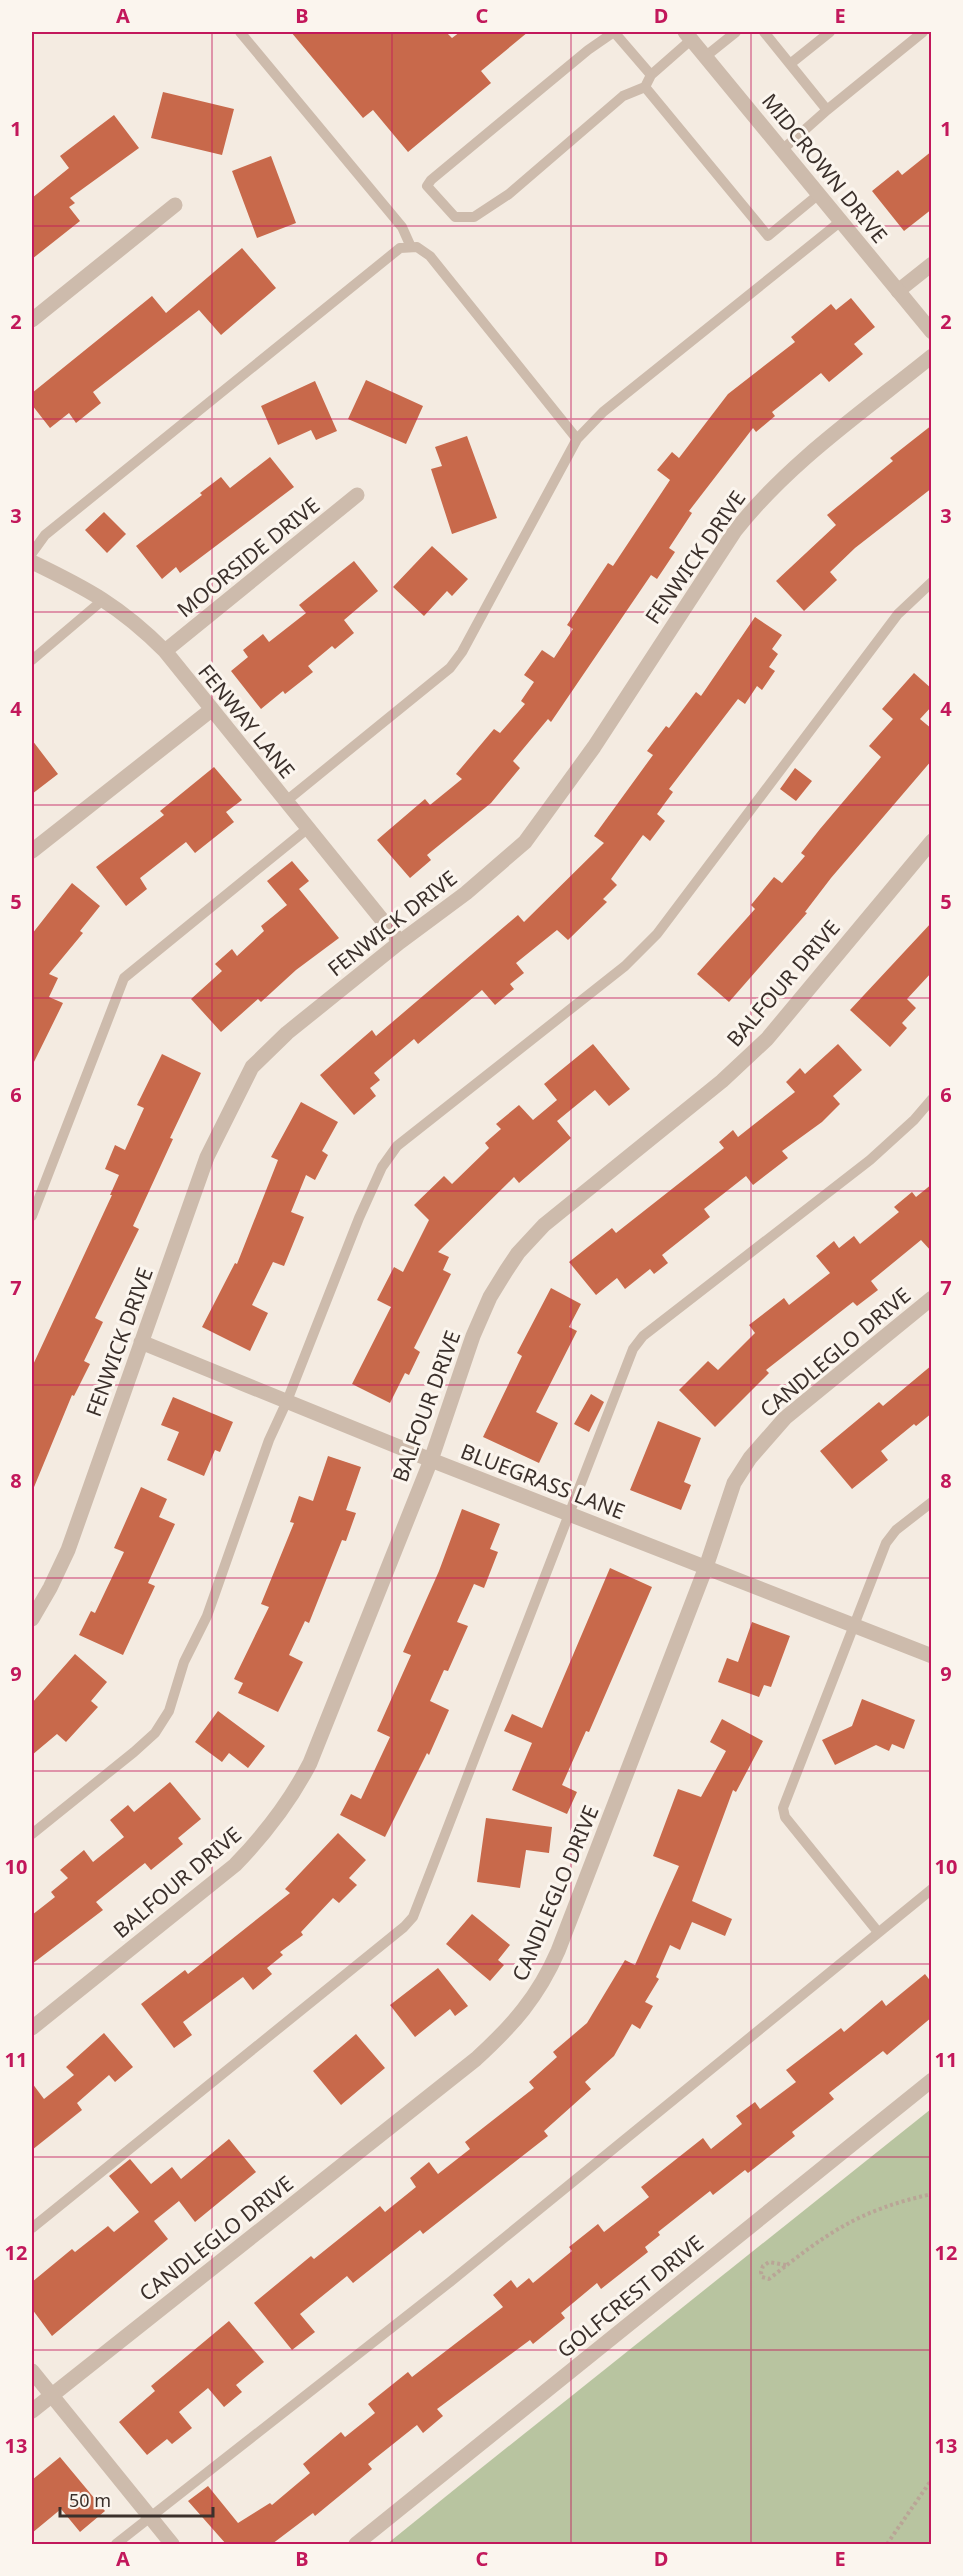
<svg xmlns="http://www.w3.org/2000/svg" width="963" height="2576" viewBox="0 0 963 2576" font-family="'Noto Sans',sans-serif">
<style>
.green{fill:#b8c4a0}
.building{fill:#c8694b}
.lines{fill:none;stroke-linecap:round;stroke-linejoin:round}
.path{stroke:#b9a596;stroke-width:4;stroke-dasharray:3 3;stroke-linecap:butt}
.service{stroke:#cdbbac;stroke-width:10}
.minor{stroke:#cdbbac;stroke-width:15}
.tertiary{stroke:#cdbbac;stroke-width:15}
.grid{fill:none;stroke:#c2185b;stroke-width:1.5;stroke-opacity:0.55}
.labels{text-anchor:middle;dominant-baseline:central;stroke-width:6;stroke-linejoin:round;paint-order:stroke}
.street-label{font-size:21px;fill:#3b302b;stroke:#fbf5ee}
.neatline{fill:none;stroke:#c2185b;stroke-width:2}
.grid-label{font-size:20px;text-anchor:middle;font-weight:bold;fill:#c2185b}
</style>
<rect width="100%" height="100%" fill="#f4ebe1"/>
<path class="green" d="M931 2109V2544H387L460 2485Z"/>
<path class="building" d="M291 32H446L452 38 460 32H528L481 71 491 83 408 152 373 110 363 118Z
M163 92 234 109 222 155 151 138Z
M114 115 139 148 70 198 75 203 69 207 80 221 32 259V198L69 168 60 156Z
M932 151V209L904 231 872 191 898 170 902 175Z
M271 156 296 223 257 238 232 171Z
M242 248 276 288 221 335 199 310 93 392 101 403 76 423 69 413 50 428 32 405V393L152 296 166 313Z
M851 298 875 327 854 344 863 354 829 382 821 373 772 412 775 416 756 432 753 428 689 511 692 513 669 548 675 552 657 579 651 575 551 722 548 719 513 761 520 768 491 803 427 855 431 860 410 878 377 840 425 799 430 805 462 779 456 774 494 729 500 733 525 704 521 701 534 682 524 675 542 650 554 658 573 629 567 625 608 563 613 566 670 480 657 470 672 452 679 458 728 394 795 342 791 337 831 304 836 310Z
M366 380 423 406 406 444 348 419Z
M315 381 337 431 316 440 311 430 278 445 261 406Z
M932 425V488L855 548 830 572 837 580 804 611 776 581 836 525 827 515 893 461 890 458Z
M467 436 497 518 452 534 431 469 442 466 435 447Z
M270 457 294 487 180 573 176 567 162 579 136 546 202 495 200 493 221 477 230 488Z
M104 512 126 534 107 553 85 530Z
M432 546 468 579 452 596 447 591 424 616 393 587Z
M354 561 378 591 344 620 354 633 335 649 332 646 308 666 313 672 285 694 283 691 261 709 231 671 248 657 243 650 263 634 269 642 306 613 299 605Z
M755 617 782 635 772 649 778 654 769 667 775 671 762 690 757 686 745 704 738 699 669 789 673 792 657 814 665 821 650 841 643 835 611 879 617 885 603 899 607 902 568 940 557 930 516 963 524 973 510 984 514 989 495 1005 482 990 418 1044 414 1039 374 1073 380 1080 370 1088 376 1096 354 1115 320 1075 372 1030 376 1036 518 915 524 922 604 843 594 836 653 755 647 751 666 726 669 728 696 692 701 696Z
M914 673 932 689V706L920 719 932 729V760L831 878 805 912 807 913 729 1002 697 974 755 909 751 905 774 877 782 883 805 856 801 853 820 829 881 757 869 746 893 719 882 709Z
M32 740 58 774 32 794Z
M214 767 242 800 226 812 234 822 195 853 186 842 140 878 147 889 126 906 96 867 164 815 160 811Z
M795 768 812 781 796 801 780 789Z
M292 861 309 881 299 889 339 938 296 970 261 1002 258 999 221 1032 191 999 222 971 215 964 232 949 237 956 264 931 261 926 287 905 267 881Z
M72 883 100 906 80 931 83 933 49 974 58 978 49 997 63 1003 32 1066V934Z
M932 922V972L907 999 916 1008 902 1023 907 1028 890 1047 850 1010Z
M593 1044 630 1089 609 1106 595 1090 557 1121 571 1138 519 1183 514 1177 438 1252 449 1257 443 1270 451 1274 414 1348 420 1352 409 1375 405 1373 390 1403 352 1384 391 1307 377 1300 394 1267 403 1272 429 1220 414 1205 444 1176 452 1184 489 1148 485 1143 501 1129 496 1124 519 1105 533 1120 557 1100 544 1084Z
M838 1044 862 1070 833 1096 840 1104 822 1122 782 1151 788 1158 753 1185 746 1176 704 1209 710 1217 662 1255 668 1263 654 1274 650 1269 625 1289 617 1278 596 1295 569 1262 612 1228 616 1233 724 1148 719 1142 733 1130 738 1137 795 1092 786 1082 800 1068 805 1074Z
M162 1054 201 1073 170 1138 173 1139 133 1226 139 1229 95 1318 103 1322 84 1361 90 1364 74 1396 72 1395 32 1492V1367L112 1195H110L119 1175 105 1169 115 1145 125 1150 144 1108 137 1105Z
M301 1102 338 1122 322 1151 328 1155 315 1180 306 1175 291 1212 304 1217 284 1266 273 1262 252 1305 268 1313 250 1351 202 1327 235 1263 237 1264 278 1160 271 1157Z
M932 1184V1252L921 1240 871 1281 878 1290 857 1306 853 1302 766 1370 769 1373 715 1427 679 1390 708 1361 718 1370 755 1333 749 1325 784 1298 789 1305 830 1273 816 1256 834 1241 839 1248 854 1236 860 1244 899 1212 894 1207 912 1192 916 1197Z
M551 1288 581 1304 569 1327 577 1331 536 1412 558 1423 539 1463 483 1437 522 1356 517 1353Z
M932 1365V1413L916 1426 914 1424 881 1451 888 1460 852 1489 820 1451 879 1402 883 1406Z
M591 1394 604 1402 589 1432 574 1424Z
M173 1397 233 1422 220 1452 215 1450 204 1476 167 1460 179 1432 161 1425Z
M658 1421 701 1438 684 1482 691 1485 681 1510 630 1490Z
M328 1456 361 1467 346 1510 356 1513 346 1541 342 1540 309 1623 305 1621 289 1655 303 1662 278 1712 238 1693 243 1683 234 1679 269 1607 261 1604 294 1523 290 1522 299 1496 313 1501Z
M141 1487 167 1499 159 1517 175 1524 148 1583 155 1586 123 1655 79 1635 91 1611 95 1613 124 1552 114 1548Z
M462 1509 500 1524 490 1549 498 1552 484 1588 474 1584 457 1622 468 1626 448 1671 444 1670 430 1701 449 1710 429 1755 427 1753 385 1837 340 1815 351 1794 361 1799 390 1737 377 1731 411 1655 403 1652 439 1571Z
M610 1568 652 1587 589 1732 586 1731 562 1785 577 1792 567 1814 512 1790 532 1743 504 1731 512 1714 542 1728Z
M752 1622 790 1636 771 1687 764 1685 759 1697 718 1682 727 1658 738 1662Z
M75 1654 107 1682 91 1701 98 1707 66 1742 57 1734 32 1755V1703Z
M862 1699 915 1720 904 1749 892 1744 889 1751 876 1745 835 1765 822 1740 852 1726Z
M218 1711 265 1746 248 1768 229 1753 222 1762 195 1742Z
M722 1719 763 1741 736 1792 733 1790 692 1901 732 1919 725 1936 692 1922 680 1950 670 1945 656 1977 659 1979 645 2002 653 2006 640 2029 632 2024 614 2056 585 2082 591 2089 544 2131 548 2136 423 2234 420 2230 353 2283 347 2276 300 2314 315 2332 292 2350 254 2303 311 2256 314 2259 380 2206 385 2212 416 2187 410 2178 429 2162 438 2174 470 2149 465 2142 534 2088 529 2082 557 2057 553 2052 587 2023 625 1960 635 1965 679 1866 653 1856 678 1789 701 1797 726 1751 710 1742Z
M170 1782 201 1819 178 1838 183 1844 151 1870 145 1863 96 1902 103 1910 32 1964V1915L55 1897 51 1892 68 1878 60 1870 84 1850 93 1862 124 1837 110 1820 128 1805 134 1812Z
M486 1818 552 1827 549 1853 526 1850 520 1888 477 1882Z
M338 1833 366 1860 349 1878 357 1885 339 1903 333 1898 301 1932 303 1935 280 1952 283 1955 267 1968 272 1974 253 1990 243 1977 183 2022 192 2035 174 2048 141 2004 185 1970 188 1974 290 1893 285 1889Z
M472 1914 510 1945 498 1960 504 1965 490 1981 446 1944Z
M438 1968 468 2006 455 2016 450 2009 415 2037 390 2005Z
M925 1974 932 1983V2017L887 2055 883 2051 829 2093 834 2099 792 2132 795 2136 748 2173 745 2170 713 2195 710 2191 658 2232 660 2235 645 2247 648 2252 601 2289 597 2283 561 2313 565 2318 533 2344 530 2340 437 2409 443 2416 423 2433 417 2425 368 2464 372 2469 315 2516 313 2513 272 2544H226L188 2501 208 2486 238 2523 270 2503 272 2505 310 2473 303 2464 341 2432 345 2437 375 2413 368 2404 408 2372 412 2377 503 2307 493 2295 511 2280 517 2288 529 2278 533 2283 572 2251 569 2247 598 2224 604 2232 649 2197 641 2187 703 2138 711 2149 742 2124 736 2116 755 2102 760 2109 796 2082 786 2070 841 2028 844 2032 882 2000 886 2006Z
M104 2033 133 2067 115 2082 109 2075 77 2103 82 2110 32 2150V2083L44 2099 74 2075 66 2067Z
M356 2034 385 2068 341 2105 313 2071Z
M229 2139 256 2172 195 2222 179 2201 154 2221 168 2239 52 2336 32 2309V2282L72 2249 75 2252 108 2226 114 2232 139 2212 109 2176 130 2159 151 2184 172 2167 181 2179Z
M229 2321 264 2362 236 2385 242 2392 224 2407 208 2388 179 2412 192 2428 172 2444 167 2439 147 2455 119 2422 155 2391 151 2386Z
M60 2457 105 2511 80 2532 61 2509 32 2533V2480Z"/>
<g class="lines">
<path class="path" d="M786 2265 769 2262 763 2266 761 2272 762 2277 769 2279C826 2234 858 2210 932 2194
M887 2544 932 2479"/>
<path class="service" d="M240 32 402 227 411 247
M614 32 588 50 431 180 427 186 455 217H474L509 194 623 96 645 87
M614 32 651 75
M764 32 827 110 923 32
M692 39 651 75 645 87 768 236 819 194
M706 56 736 32
M790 64 830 32
M782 150 827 110
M32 553 45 535 400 248 417 247 430 256 577 439
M32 660 104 599
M285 802 450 668 462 652 577 439 603 412 841 221
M32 1216 124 978 307 829
M32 1834 134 1752 155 1733 169 1711 184 1662 207 1616 269 1440 287 1401 359 1218 382 1167 397 1146 625 966 657 934 898 614 932 582
M878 1932 785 1817 783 1808 886 1543 896 1530 932 1502
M32 2228 404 1927 413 1917 633 1349 643 1336 870 1160 914 1120 932 1099
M116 2544 450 2282 932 1889"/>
<path class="minor" d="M898 291 932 264
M32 320 175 205
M32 562C88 589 120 606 165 651L400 942
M165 651 357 495
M32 851 211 710
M141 1342 431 1460 932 1656
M32 1619 50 1588 68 1550 207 1157 252 1067 287 1033 400 942 466 893 525 842 594 747 735 531C789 462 864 411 932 356
M32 2028 235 1865C266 1833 290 1802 310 1763L431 1460 473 1336 490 1297 506 1271 518 1253 544 1225 722 1081 767 1039 932 841
M32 2371 172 2544
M32 2411 476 2059C513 2025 538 1997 558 1951L706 1567 734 1483 750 1458 785 1418 932 1298
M356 2544 932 2080"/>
<path class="tertiary" d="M685 32 932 332"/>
</g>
<path class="grid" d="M212 32V2544M392 32V2544M571 32V2544M751 32V2544M32 226H932M32 419H932M32 612H932M32 805H932M32 998H932M32 1191H932M32 1385H932M32 1578H932M32 1771H932M32 1964H932M32 2157H932M32 2350H932"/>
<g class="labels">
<g class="street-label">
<text transform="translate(825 168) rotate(51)">MIDCROWN DRIVE</text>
<text transform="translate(248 557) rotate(-39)">MOORSIDE DRIVE</text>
<text transform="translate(695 557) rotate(-55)">FENWICK DRIVE</text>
<text transform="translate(247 721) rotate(51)">FENWAY LANE</text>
<text transform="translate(392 923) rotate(-38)">FENWICK DRIVE</text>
<text transform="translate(783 983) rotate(-49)">BALFOUR DRIVE</text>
<text transform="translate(119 1342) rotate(-70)">FENWICK DRIVE</text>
<text transform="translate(835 1352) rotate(-40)">CANDLEGLO DRIVE</text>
<text transform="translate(426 1406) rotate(-70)">BALFOUR DRIVE</text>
<text transform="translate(543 1481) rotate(21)">BLUEGRASS LANE</text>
<text transform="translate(177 1882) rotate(-40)">BALFOUR DRIVE</text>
<text transform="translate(555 1893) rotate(-67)">CANDLEGLO DRIVE</text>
<text transform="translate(216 2238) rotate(-38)">CANDLEGLO DRIVE</text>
<text transform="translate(630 2296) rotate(-39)">GOLFCREST DRIVE</text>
</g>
</g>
<rect width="963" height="2576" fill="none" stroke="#fbf5ee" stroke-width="66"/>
<path d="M60 2507v9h153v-9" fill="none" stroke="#3b302b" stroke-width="3"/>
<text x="69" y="2507" font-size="18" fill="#3b302b" stroke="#fbf5ee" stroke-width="4.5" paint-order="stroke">50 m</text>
<rect x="33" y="33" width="897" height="2510" class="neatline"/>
<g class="grid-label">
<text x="123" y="23">A</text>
<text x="302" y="23">B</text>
<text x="482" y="23">C</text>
<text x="661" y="23">D</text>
<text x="840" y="23">E</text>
<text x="16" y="136">1</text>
<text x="946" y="136">1</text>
<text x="16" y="329">2</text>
<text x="946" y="329">2</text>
<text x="16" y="523">3</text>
<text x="946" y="523">3</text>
<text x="16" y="716">4</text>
<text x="946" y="716">4</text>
<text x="16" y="909">5</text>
<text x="946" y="909">5</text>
<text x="16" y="1102">6</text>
<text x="946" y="1102">6</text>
<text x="16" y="1295">7</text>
<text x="946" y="1295">7</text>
<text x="16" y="1488">8</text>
<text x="946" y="1488">8</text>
<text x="16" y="1681">9</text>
<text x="946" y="1681">9</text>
<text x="16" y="1874">10</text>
<text x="946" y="1874">10</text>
<text x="16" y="2067">11</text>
<text x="946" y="2067">11</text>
<text x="16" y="2260">12</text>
<text x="946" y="2260">12</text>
<text x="16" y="2453">13</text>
<text x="946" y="2453">13</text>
<text x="123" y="2566">A</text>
<text x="302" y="2566">B</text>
<text x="482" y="2566">C</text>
<text x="661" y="2566">D</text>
<text x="840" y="2566">E</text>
</g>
</svg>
